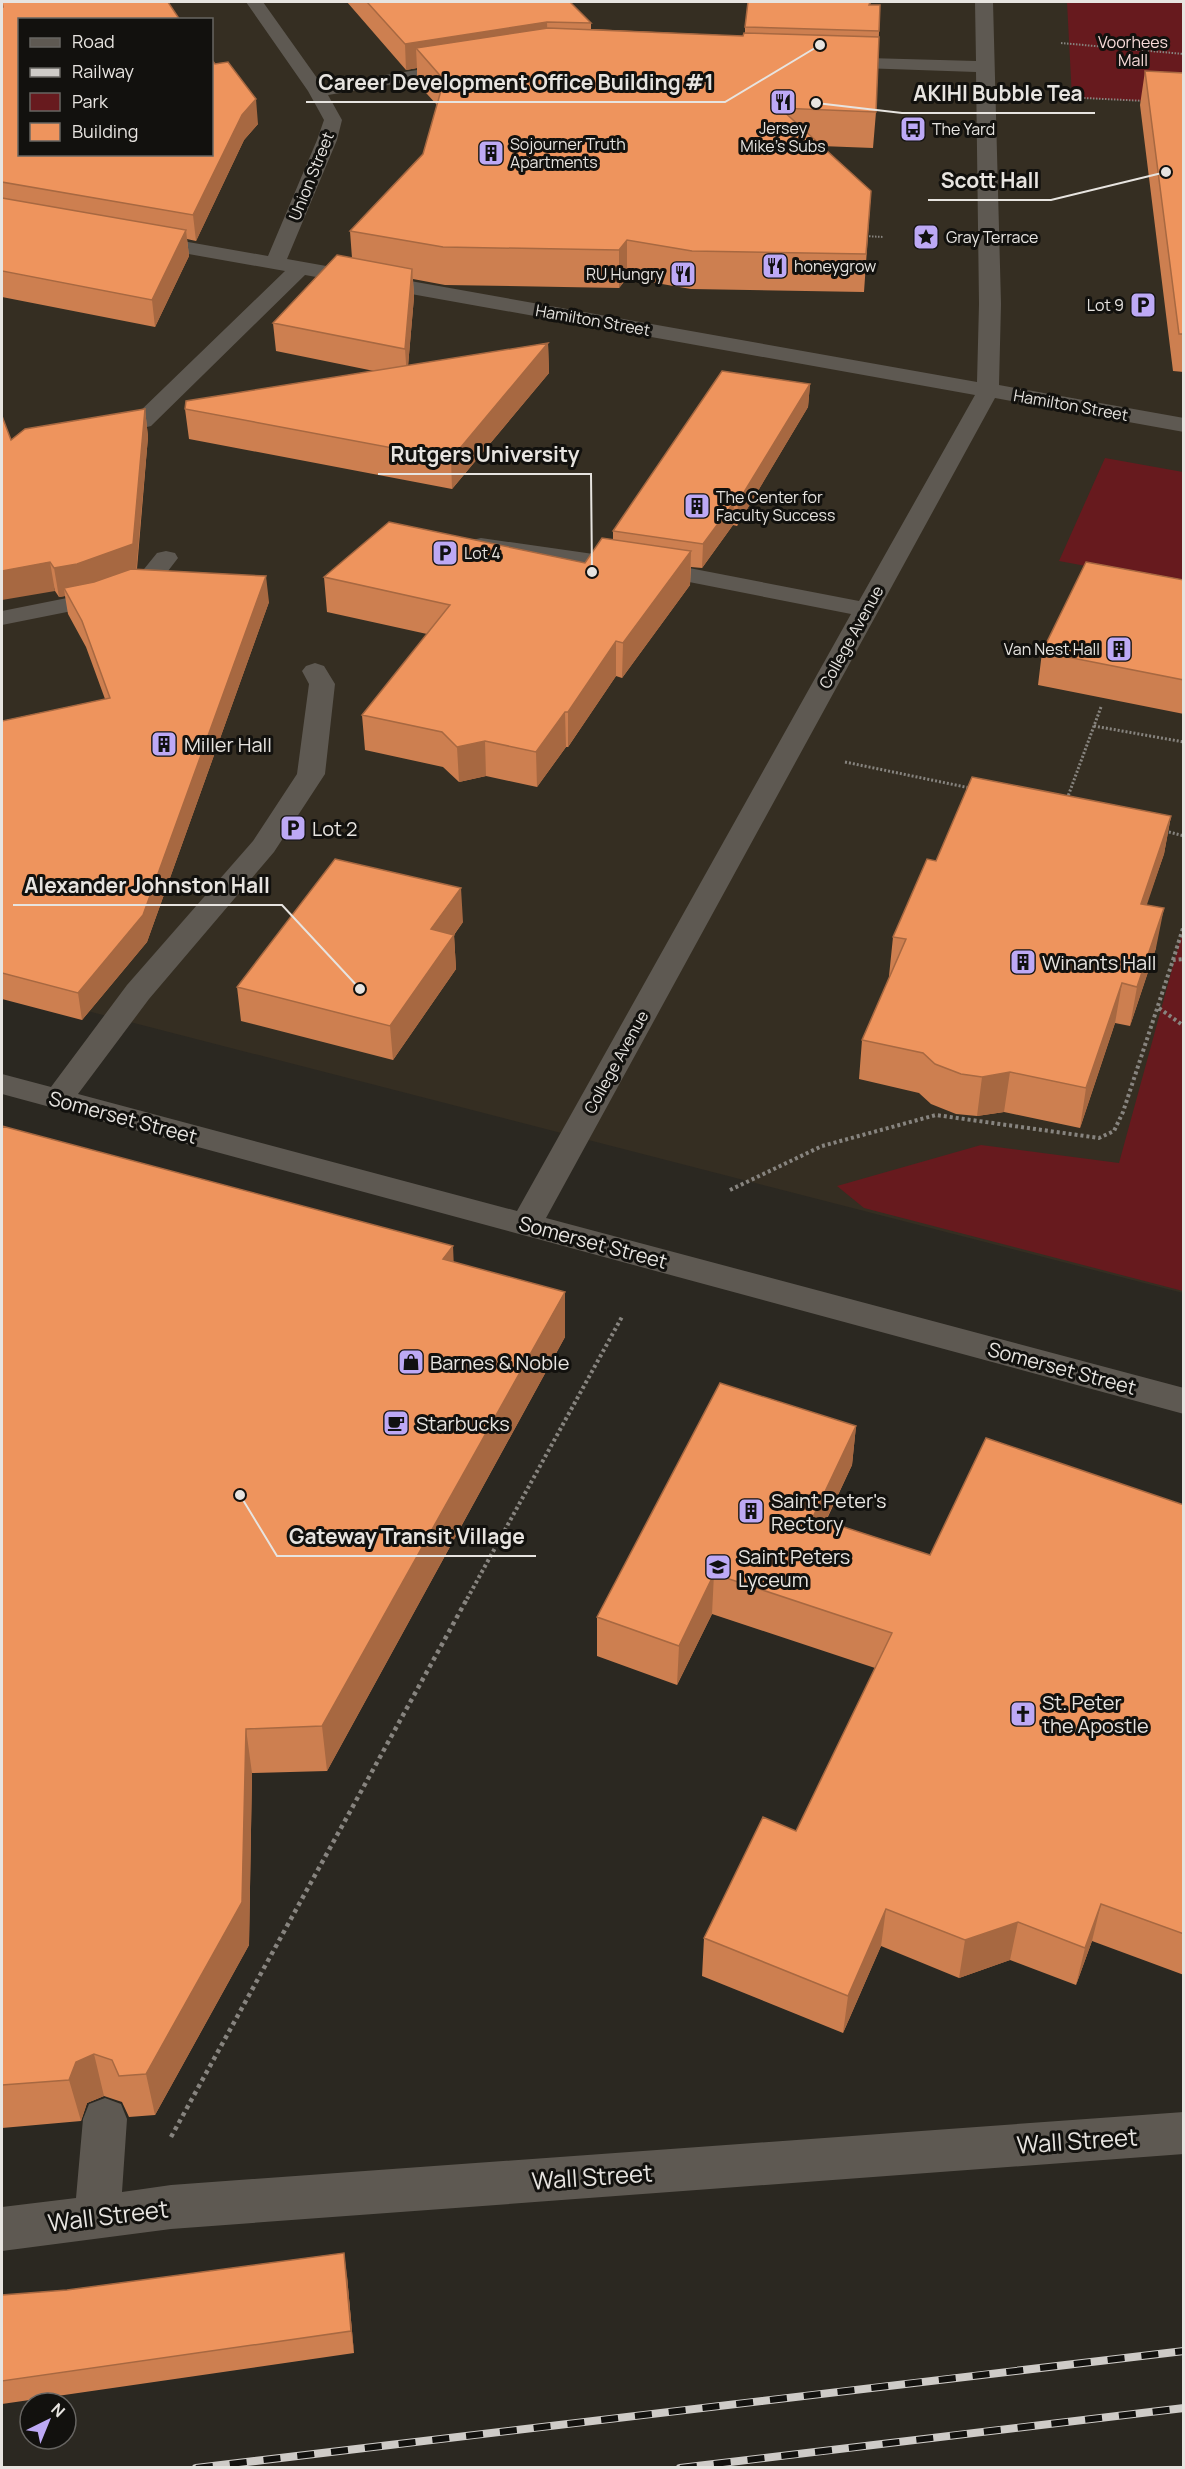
<svg xmlns="http://www.w3.org/2000/svg" width="1185" height="2469" viewBox="0 0 1185 2469" font-family="Manrope,sans-serif">
<style>
.built{fill:#352e22;fill-rule:evenodd}
.green{fill:#671a1e}
.lines{fill:none;stroke-linecap:round;stroke-linejoin:round}
.path-far3{stroke:#87847f;stroke-width:2;stroke-dasharray:1.5 1.5;stroke-linecap:butt}
.path-far2{stroke:#87847f;stroke-width:3;stroke-dasharray:2 2;stroke-linecap:butt}
.path-far1{stroke:#87847f;stroke-width:4;stroke-dasharray:3 3;stroke-linecap:butt}
.path{stroke:#87847f;stroke-width:4.5;stroke-dasharray:4 4;stroke-linecap:butt}
.minor{fill:#5e5952;fill-rule:evenodd}
.rail-casing{stroke:#cecbc7;stroke-width:8}
.rail{stroke:#12110e;stroke-width:6;stroke-dasharray:17;stroke-linecap:butt}
.wall{fill:#cd7f50}
.shaded-wall{fill:#a76841}
.building{fill:#ee945d;stroke:#a76841;stroke-width:1.5}
.labels{text-anchor:middle;dominant-baseline:central;stroke-width:6;stroke-linejoin:round;paint-order:stroke}
.far-park-label{font-size:16px;fill:#f7dad8;stroke:#12110e}
.far-poi-label{font-size:16px;fill:#e7e4e0;stroke:#12110e;text-anchor:start}
.far-street-label{font-size:16px;fill:#e7e4e0;stroke:#12110e}
.poi-label{font-size:20px;fill:#e7e4e0;stroke:#12110e;text-anchor:start}
.street-label{font-size:20px;fill:#e7e4e0;stroke:#12110e}
.near-street-label{font-size:24px;fill:#e7e4e0;stroke:#12110e}
.leader{fill:none;stroke:#e7e4e0;stroke-width:2}
.callout-dot{fill:#e7e4e0;stroke:#12110e;stroke-width:2}
.callout-label{font-size:21px;text-anchor:middle;font-weight:bold;fill:#e7e4e0;stroke:#12110e;stroke-width:6;stroke-linejoin:round;paint-order:stroke}
</style>
<rect width="100%" height="100%" fill="#2b2821"/>
<path class="built" d="M2 2H1183V1293L2 989ZM20 20H212V154H20Z"/>
<path class="green" d="M1067 2H1183V103L1072 98Z
M1105 458 1183 472V584L1059 561Z
M1183 929V1291L864 1208 837 1186 981 1145 1119 1163Z"/>
<g class="lines">
<path class="path-far3" d="M1061 43 1184 54
M1063 97 1146 101
M863 236 884 237"/>
<path class="path-far2" d="M1094 726 1184 742
M845 762 970 788
M1067 799 1101 707
M1165 831 1184 836"/>
<path class="path-far1" d="M1173 960 1184 925
M1159 1008 1184 1026
M730 1190 822 1146 936 1115 1099 1138 1114 1131 1123 1112 1173 960 1184 959
M467 1599 623 1315"/>
<path class="path" d="M171 2137 468 1597"/>
<path class="minor" d="M246 2H263L322 85 461 63 467 64 470 68 467 72 461 73 328 95 342 120 337 140 287 259 977 382 979 304 976 72 832 67 826 66 823 62 826 58 832 57 976 61 975 2H993L1001 304 999 385 1184 418V432L995 398 546 1218 1184 1388V1414L2 1094V1074L51 1087 127 985 253 841 297 774 309 684 302 671 306 666 315 663 324 666 335 684 325 774 274 852 149 999 78 1094 517 1211 851 614 684 581 481 552 472 550 469 545 472 540 481 538 684 567 859 601 975 395 305 275 151 426 143 428 135 426 132 421 135 416 285 271 143 246 136 244 133 240 136 236 143 234 268 256 317 140 324 120 308 91Z
M166 551 175 553 178 558 158 584 97 606 2 625V611L82 595 140 574 157 553Z
M105 2098 121 2104 127 2119 122 2192 171 2185 1184 2112V2154L171 2229 2 2251V2207L76 2198 83 2119 89 2104Z"/>
<g class="rail-casing">
<path id="rail" d="M196 2468 1184 2351
M680 2468 1184 2408"/>
</g>
<use href="#rail" class="rail"/>
</g>
<path class="wall" d="M2 2 180 20 258 124 244 140 196 241 187 239 189 256 155 327 2 297Z
M347 2H570L591 23V29L743 36 745 33V27L762 2H871L870 5H880L876 112 873 148 821 146 871 191 864 292 691 289 627 278 619 288 445 285 413 279 414 297 408 366 548 343 549 373 452 489 189 439 185 409 374 371 276 351 273 323 352 258 350 231 423 154 437 105 417 83V68L406 70Z
M1145 71 1184 73V372L1173 371 1140 105Z
M810 384 808 407 737 526 733 525 702 568 691 567 690 585 622 678 616 676 568 747H566L537 787 486 776 459 782 443 767 365 750 362 715 427 634 327 612 324 577 585 563 613 540V531Z
M145 409 148 437 137 569 269 602 147 942 82 1020 2 999V721L105 699 86 647 68 614 65 596 59 597 55 591 11 440Z
M1184 580V714L1038 685 1042 652Z
M1171 816 1164 854 1146 905 1156 948 1130 1026 1115 1023 1080 1128 1004 1112 977 1116 956 1114 931 1104 919 1093 859 1079 862 1040 890 976H889L893 937 936 861Z
M463 922 454 935 456 969 393 1060 241 1021 237 987Z
M2 1126 454 1262 565 1337 327 1771 252 1773 249 1945 155 2115 129 2117 122 2102 104 2096 87 2103 81 2121 2 2128Z
M856 1426 852 1465 826 1521 930 1555 1184 1505V1975L1092 1941 1076 1985 1010 1960 959 1978 881 1946 843 2033 702 1976 704 1938 796 1831 875 1668 712 1614 677 1685 597 1656V1617Z
M347 2276 354 2353 2 2404V2295Z"/>
<path class="shaded-wall" d="M547 22 548 48H416L417 68 406 70 405 44Z
M256 99 258 124 244 140 196 241 193 215 242 115Z
M186 230 189 256 155 327 152 300Z
M627 240V278L619 288V250Z
M412 269 414 297 407 378 405 349Z
M548 343 549 373 452 489 451 459Z
M810 384 808 407 737 526 738 502Z
M145 409 148 437 136 573 64 588 65 596 59 597 54 568Z
M734 502 733 525 702 568 703 544Z
M691 551 690 585 622 678 623 643Z
M50 562 55 591 2 600V571Z
M266 576 269 602 147 942 82 1020 78 993Z
M616 641V676L568 747V712Z
M565 712 566 747 537 787 536 752Z
M485 741 486 776 459 782 457 747Z
M1171 816 1164 854 1134 943 1141 904Z
M461 888 463 922 433 963 431 929Z
M1164 908 1156 948 1130 1026 1137 987Z
M454 935 456 969 393 1060 390 1026Z
M1122 983 1115 1023 1080 1128 1086 1088Z
M1010 1072 1004 1112 977 1116 982 1077Z
M453 1246 455 1291 443 1259Z
M565 1292V1337L327 1771 322 1726Z
M856 1426 852 1465 809 1556 813 1517Z
M714 1574 712 1614 677 1685 679 1646Z
M246 1729 252 1773 249 1945 155 2115 146 2074Z
M1101 1904 1092 1941 1076 1985 1085 1948Z
M886 1909 881 1946 843 2033 848 1996Z
M1018 1922 1010 1960 959 1978 965 1940Z
M94 2054 104 2096 87 2103 81 2121 69 2080 76 2062Z
M344 2253 347 2276 354 2353 351 2331Z"/>
<path class="building" d="M2 2H168L180 20H20V154H212V60L215 64 228 62 256 99 242 115 193 215 2 182V8L3 7Z
M367 2H570L591 23 547 22 405 44Z
M748 2H870L869 5H880L879 31 745 27Z
M548 28 743 36 744 33 879 37 876 112 780 108 871 191 866 254 692 251 627 240 619 250 443 247 350 231 423 154 444 80 416 48Z
M1145 71 1184 73V334H1179Z
M2 198 186 230 152 300 2 271Z
M337 255 412 269 405 349 273 323Z
M548 343 451 459 185 409 186 401Z
M722 371 810 384 738 502H734L703 544 613 531Z
M145 409 133 544 77 564 54 568 50 562 2 571V416L11 440 25 429Z
M389 522 585 563 602 538 691 551 623 643 616 641 568 712H565L536 752 485 741 457 747 442 732 362 715 450 605 324 577Z
M1086 562 1184 580V680L1042 652Z
M131 569 266 576 143 915 78 993 2 973V721L110 698 82 621 64 588 94 582Z
M972 777 1171 816 1141 904 1164 908 1137 987 1122 983 1086 1088 1010 1072 982 1077 961 1074 935 1064 923 1053 862 1040 906 939 893 937 927 859 936 861Z
M335 859 461 888 431 929 454 935 390 1026 237 987Z
M2 1126 453 1246 443 1259 565 1292 322 1726 246 1729 242 1902 146 2074 119 2076 112 2060 94 2054 76 2062 69 2080 2 2085Z
M720 1383 856 1426 813 1517 930 1555 986 1438 1184 1505V1934L1101 1904 1085 1948 1018 1922 965 1940 886 1909 848 1996 704 1938 763 1817 796 1831 892 1633 714 1574 679 1646 597 1617Z
M344 2253 351 2331 2 2381V2295L67 2290Z"/>
<defs>
<g id="restaurant-square" transform="scale(1.35)"><rect x="-9" y="-9" width="18" height="18" rx="4" fill="#bda9f5" stroke="#12110e"/><path d="M-5-6h1v4h1v-4h1v4h1v-4h1v5L-1.5 .5V6h-2V.5L-5-1ZM5-6V6H3V1.5H1.5Q1.5-4 5-6Z" fill="#111"/></g>
<g id="bus-square" transform="scale(1.35)"><rect x="-9" y="-9" width="18" height="18" rx="4" fill="#bda9f5" stroke="#12110e"/><path d="M-5-6H5V4H4V6H2V4H-2V6H-4V4H-5ZM-3.5-4V0h7V-4ZM-3.5 1.2v1.5H-2V1.2ZM2 1.2v1.5H3.5V1.2Z" fill="#111"/></g>
<g id="building-square" transform="scale(1.35)"><rect x="-9" y="-9" width="18" height="18" rx="4" fill="#bda9f5" stroke="#12110e"/><path d="M-4-6H4V6H1V3H-1V6H-4ZM-2.5-4.3h1.7v1.8h-1.7ZM.8-4.3h1.7v1.8H.8ZM-2.5-1h1.7V.8h-1.7ZM.8-1h1.7V.8H.8Z" fill="#111"/></g>
<g id="sight-square" transform="scale(1.35)"><rect x="-9" y="-9" width="18" height="18" rx="4" fill="#bda9f5" stroke="#12110e"/><path d="M0-6L1.8-2.2L6-1.7L2.9 1.2L3.7 5.4L0 3.3L-3.7 5.4L-2.9 1.2L-6-1.7L-1.8-2.2Z" fill="#111"/></g>
<g id="parking-square" transform="scale(1.35)"><rect x="-9" y="-9" width="18" height="18" rx="4" fill="#bda9f5" stroke="#12110e"/><path d="M-3.5-5.5H1a3.5 3.5 0 0 1 0 7H-1V5.5H-3.5ZM-1-3.4V-.6H.8a1.4 1.4 0 0 0 0-2.8Z" fill="#111"/></g>
<g id="shop-square" transform="scale(1.35)"><rect x="-9" y="-9" width="18" height="18" rx="4" fill="#bda9f5" stroke="#12110e"/><path d="M-5-2.5h2.3a2.7 3.5 0 0 1 5.4 0H5L5.5 6h-11ZM-1.5-2.5h3a1.5 2.3 0 0 0-3 0Z" fill="#111"/></g>
<g id="cafe-square" transform="scale(1.35)"><rect x="-9" y="-9" width="18" height="18" rx="4" fill="#bda9f5" stroke="#12110e"/><path d="M-5.5-4.5H6V0H3Q3 3.5 0 3.5H-2.5Q-5.5 3.5-5.5 0ZM3-3.2v2h1.7v-2ZM-6 4.5H4V6H-6Z" fill="#111"/></g>
<g id="school-square" transform="scale(1.35)"><rect x="-9" y="-9" width="18" height="18" rx="4" fill="#bda9f5" stroke="#12110e"/><path d="M0-5L7-2L0 1L-7-2ZM-4 1L0 2.5L4 1V4Q0 6-4 4Z" fill="#111"/></g>
<g id="church-square" transform="scale(1.35)"><rect x="-9" y="-9" width="18" height="18" rx="4" fill="#bda9f5" stroke="#12110e"/><path d="M-1.2-6h2.4v3.5h3.3v2.4h-3.3V6h-2.4V-.1h-3.3v-2.4h3.3Z" fill="#111"/></g>
</defs>
<g fill-rule="evenodd">
<use href="#restaurant-square" x="783" y="102"/>
<use href="#bus-square" x="913" y="129"/>
<use href="#building-square" x="491" y="153"/>
<use href="#sight-square" x="926" y="237"/>
<use href="#restaurant-square" x="775" y="266"/>
<use href="#restaurant-square" x="683" y="274"/>
<use href="#parking-square" x="1143" y="305"/>
<use href="#building-square" x="697" y="506"/>
<use href="#parking-square" x="445" y="553"/>
<use href="#building-square" x="1119" y="649"/>
<use href="#building-square" x="164" y="744"/>
<use href="#parking-square" x="293" y="828"/>
<use href="#building-square" x="1023" y="962"/>
<use href="#shop-square" x="411" y="1362"/>
<use href="#cafe-square" x="396" y="1423"/>
<use href="#building-square" x="751" y="1511"/>
<use href="#school-square" x="718" y="1567"/>
<use href="#church-square" x="1023" y="1714"/>
</g>
<g class="labels">
<g class="far-park-label">
<text x="1133" y="42">Voorhees<tspan x="1133" dy="18">Mall</tspan></text>
</g>
<g class="far-poi-label">
<text x="783" y="128" text-anchor="middle">Jersey<tspan x="783" dy="18">Mike's Subs</tspan></text>
<text x="932" y="129">The Yard</text>
<text x="510" y="144">Sojourner Truth<tspan x="510" dy="18">Apartments</tspan></text>
<text x="946" y="237">Gray Terrace</text>
<text x="794" y="266">honeygrow</text>
<text x="664" y="274" text-anchor="end">RU Hungry</text>
<text x="1124" y="305" text-anchor="end">Lot 9</text>
<text x="716" y="497">The Center for<tspan x="716" dy="18">Faculty Success</tspan></text>
<text x="464" y="553">Lot 4</text>
<text x="1100" y="649" text-anchor="end">Van Nest Hall</text>
</g>
<g class="far-street-label">
<text transform="translate(311 176) rotate(-68)">Union Street</text>
<text transform="translate(593 320) rotate(10)">Hamilton Street</text>
<text transform="translate(1071 405) rotate(10)">Hamilton Street</text>
<text transform="translate(851 637) rotate(-61)">College Avenue</text>
<text transform="translate(616 1062) rotate(-61)">College Avenue</text>
</g>
<g class="poi-label">
<text x="184" y="744">Miller Hall</text>
<text x="312" y="828">Lot 2</text>
<text x="1042" y="962">Winants Hall</text>
<text x="430" y="1362">Barnes &amp; Noble</text>
<text x="416" y="1423">Starbucks</text>
<text x="771" y="1500">Saint Peter's<tspan x="771" dy="23">Rectory</tspan></text>
<text x="738" y="1556">Saint Peters<tspan x="738" dy="23">Lyceum</tspan></text>
<text x="1042" y="1702">St. Peter<tspan x="1042" dy="23">the Apostle</tspan></text>
</g>
<g class="street-label">
<text transform="translate(123 1117) rotate(15)">Somerset Street</text>
<text transform="translate(593 1242) rotate(15)">Somerset Street</text>
<text transform="translate(1062 1368) rotate(15)">Somerset Street</text>
</g>
<g class="near-street-label">
<text transform="translate(1077 2140) rotate(-4)">Wall Street</text>
<text transform="translate(592 2176) rotate(-4)">Wall Street</text>
<text transform="translate(108 2215) rotate(-7)">Wall Street</text>
</g>
</g>
<path class="leader" d="M820 45L725 102H306M816 103L902 113H1095M1166 172L1051 200H928M592 572L591 474H378M360 989L282 905H13M240 1495L277 1556H536"/>
<g class="callout-dot">
<circle cx="820" cy="45" r="6"/>
<circle cx="816" cy="103" r="6"/>
<circle cx="1166" cy="172" r="6"/>
<circle cx="592" cy="572" r="6"/>
<circle cx="360" cy="989" r="6"/>
<circle cx="240" cy="1495" r="6"/>
</g>
<g class="callout-label">
<text x="516" y="90">Career Development Office Building #1</text>
<text x="998" y="101">AKIHI Bubble Tea</text>
<text x="990" y="188">Scott Hall</text>
<text x="485" y="462">Rutgers University</text>
<text x="147" y="893">Alexander Johnston Hall</text>
<text x="407" y="1544">Gateway Transit Village</text>
</g>
<rect width="1185" height="2469" fill="none" stroke="#e7e4e0" stroke-width="6"/>
<rect x="18" y="18" width="195" height="138" fill="#12110e" stroke="#676562" stroke-width="1.5"/>
<rect x="30" y="38" width="30" height="9" fill="#5e5952" stroke="#676562" stroke-width="1.5"/>
<text x="72" y="48" font-size="18" fill="#e7e4e0">Road</text>
<rect x="30" y="68" width="30" height="9" fill="#cecbc7" stroke="#676562" stroke-width="1.5"/>
<text x="72" y="78" font-size="18" fill="#e7e4e0">Railway</text>
<rect x="30" y="93" width="30" height="18" fill="#671a1e" stroke="#676562" stroke-width="1.5"/>
<text x="72" y="108" font-size="18" fill="#e7e4e0">Park</text>
<rect x="30" y="123" width="30" height="18" fill="#ee945d" stroke="#676562" stroke-width="1.5"/>
<text x="72" y="138" font-size="18" fill="#e7e4e0">Building</text>
<g transform="translate(48 2421) rotate(43)"><circle r="28" fill="#12110e" stroke="#676562" stroke-width="1.5"/>
<path d="M0-4.5L10 22L0 15L-10 22Z" fill="#bda9f5"/>
<text y="-9" font-size="16" font-weight="bold" text-anchor="middle" fill="#e7e4e0">N</text>
</g>
</svg>
